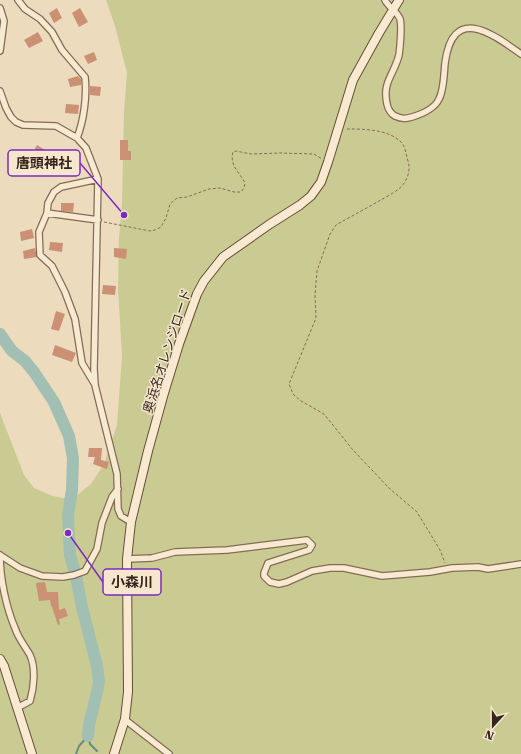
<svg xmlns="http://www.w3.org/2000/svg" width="521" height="754" viewBox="0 0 521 754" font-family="'Roboto Serif','Noto Sans JP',serif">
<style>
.green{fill:#cacb92}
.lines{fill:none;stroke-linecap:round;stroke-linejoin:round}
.stream{stroke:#698c80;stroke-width:2}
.river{stroke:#a1bfb3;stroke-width:12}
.building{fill:#cc9074}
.street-casing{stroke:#856b57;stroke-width:8}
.secondary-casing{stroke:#674d3a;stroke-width:10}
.path{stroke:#856b57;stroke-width:1;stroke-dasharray:3 2;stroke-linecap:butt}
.street{stroke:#f8e9d1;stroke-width:5.5}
.secondary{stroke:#f8e9d1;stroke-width:8}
.labels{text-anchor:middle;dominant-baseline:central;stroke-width:3;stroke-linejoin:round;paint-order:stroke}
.street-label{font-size:13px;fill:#35251c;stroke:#f5e6cd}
.leader{fill:none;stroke:#7b2cbf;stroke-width:1.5}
.callout-dot{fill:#7b2cbf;stroke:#f5e6cd;stroke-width:1.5}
.callout{fill:#f5e6cd;stroke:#7b2cbf;stroke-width:1.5}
.callout-label{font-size:14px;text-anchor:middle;font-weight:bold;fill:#35251c}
</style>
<rect width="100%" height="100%" fill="#eddbbe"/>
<path class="green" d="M106 0H521V754H0V413L24 475 34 488 53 496 63 498 76 496 91 484 104 464 117 425 122 356 118 288 119 238 122 204 124 111 127 73 115 26Z"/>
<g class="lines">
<path class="stream" d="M88 736 90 744 97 751
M76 754 79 746 88 736"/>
<path class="river" d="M0 334 12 351 25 361 34 372 54 402 69 436 73 458 72 490 68 515 70 555 76 576 82 607 97 666 99 682 97 692 89 725 88 736"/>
</g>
<path class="building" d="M57 8 62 18 54 23 49 13Z
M80 8 88 22 79 27 72 13Z
M38 32 43 41 29 48 24 40Z
M94 52 97 60 88 64 84 56Z
M78 76 81 79V85L70 87 68 79Z
M90 86 101 87 100 96 90 95Z
M66 104 79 105 78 114 65 113Z
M120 140H128V151H131V160H120Z
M37 145 45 150 39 160 31 156Z
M61 203H74L73 212 61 211Z
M32 229 34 238 21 241 20 232Z
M50 242 63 243 62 252 49 250Z
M35 248 37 257 24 259 23 251Z
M114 248 127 249 126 259 114 257Z
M103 285 116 286 115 295 102 294Z
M56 311 65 314 59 331 51 329Z
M55 345 76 353 72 362 52 355Z
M89 448H102L101 460 109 462 107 469 93 464 95 457H88Z
M45 582 47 592H58L59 610 65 608 68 616 59 619 60 624 58 625 52 607 51 606 50 600 39 601 36 583Z"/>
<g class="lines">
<g class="street-casing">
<path id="street" d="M18 0 25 9 40 19 52 32 62 50 85 77C87 96 84 120 77 138
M385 0C388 7 397 11 400 19 402 26 400 48 399 55 394 75 382 82 387 104 388 109 390 113 395 116 402 119 405 119 412 117 422 114 435 108 439 99 444 90 444 73 445 63 453 5 490 32 521 54
M0 8 4 21 0 51
M0 91 6 108 11 117 16 122 23 125 56 126 77 138 86 148 98 179 94 369 95 385 117 474 118 509 121 516 131 522
M47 213 98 220
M94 383 82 363 75 319 65 292 52 266 40 255 39 232 47 213 48 203 54 192 61 187 98 179
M0 555 20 568 42 576 63 577 74 575 85 571 97 549 102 523 112 497 118 489
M0 555C0 578 6 607 15 628 18 638 25 646 30 655 36 668 34 688 30 701L17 708
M127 559 152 558 175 552 227 550 307 540 312 545 309 550 268 563 264 573V576L270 582 279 584 287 582 312 571 330 568H344L382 576 430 572 452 568 478 567 488 569 521 564
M125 719 128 722 169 754"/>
</g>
<g class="secondary-casing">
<path id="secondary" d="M0 659 4 666 32 754
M114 754 125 719 128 692 127 559 131 522 148 451 164 393 179 344 197 294 204 281 223 257 270 224 300 205 311 196 321 182 328 162 353 80 379 33 399 0"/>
</g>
<path class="path" d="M347 129C364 129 389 129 402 143 405 147 406 153 407 158 411 168 409 177 402 186 396 192 386 197 379 201 365 209 350 217 336 225L330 234 317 271 315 295 316 318 289 384 293 394 301 401 324 414 353 450 389 488 417 512 440 550 445 563
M104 222 150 231 155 230 161 227 166 218 170 204 177 198 187 197 209 189 220 188 234 192H241L244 188 245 183C240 173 229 165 233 152L236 151 251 154 280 153 314 154 322 159"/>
<use href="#street" class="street"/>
<use href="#secondary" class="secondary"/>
</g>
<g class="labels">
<g class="street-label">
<text transform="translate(167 351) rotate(-72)">奥浜名オレンジロード</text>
</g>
</g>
<path class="leader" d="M124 215L80 163M68 533L103 582"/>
<g class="callout-dot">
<circle cx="124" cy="215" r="4"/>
<circle cx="68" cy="533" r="4"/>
</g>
<g class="callout">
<rect x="8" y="150" width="72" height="26" rx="4"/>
<rect x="103" y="569" width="58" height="26" rx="4"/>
</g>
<g class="callout-label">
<text x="44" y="168">唐頭神社</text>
<text x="132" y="587">小森川</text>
</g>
<g transform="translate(493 726) rotate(201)" stroke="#f5e6cd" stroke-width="3" paint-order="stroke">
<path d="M0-3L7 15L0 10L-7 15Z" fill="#35251c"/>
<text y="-6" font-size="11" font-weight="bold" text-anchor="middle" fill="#35251c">N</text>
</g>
</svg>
